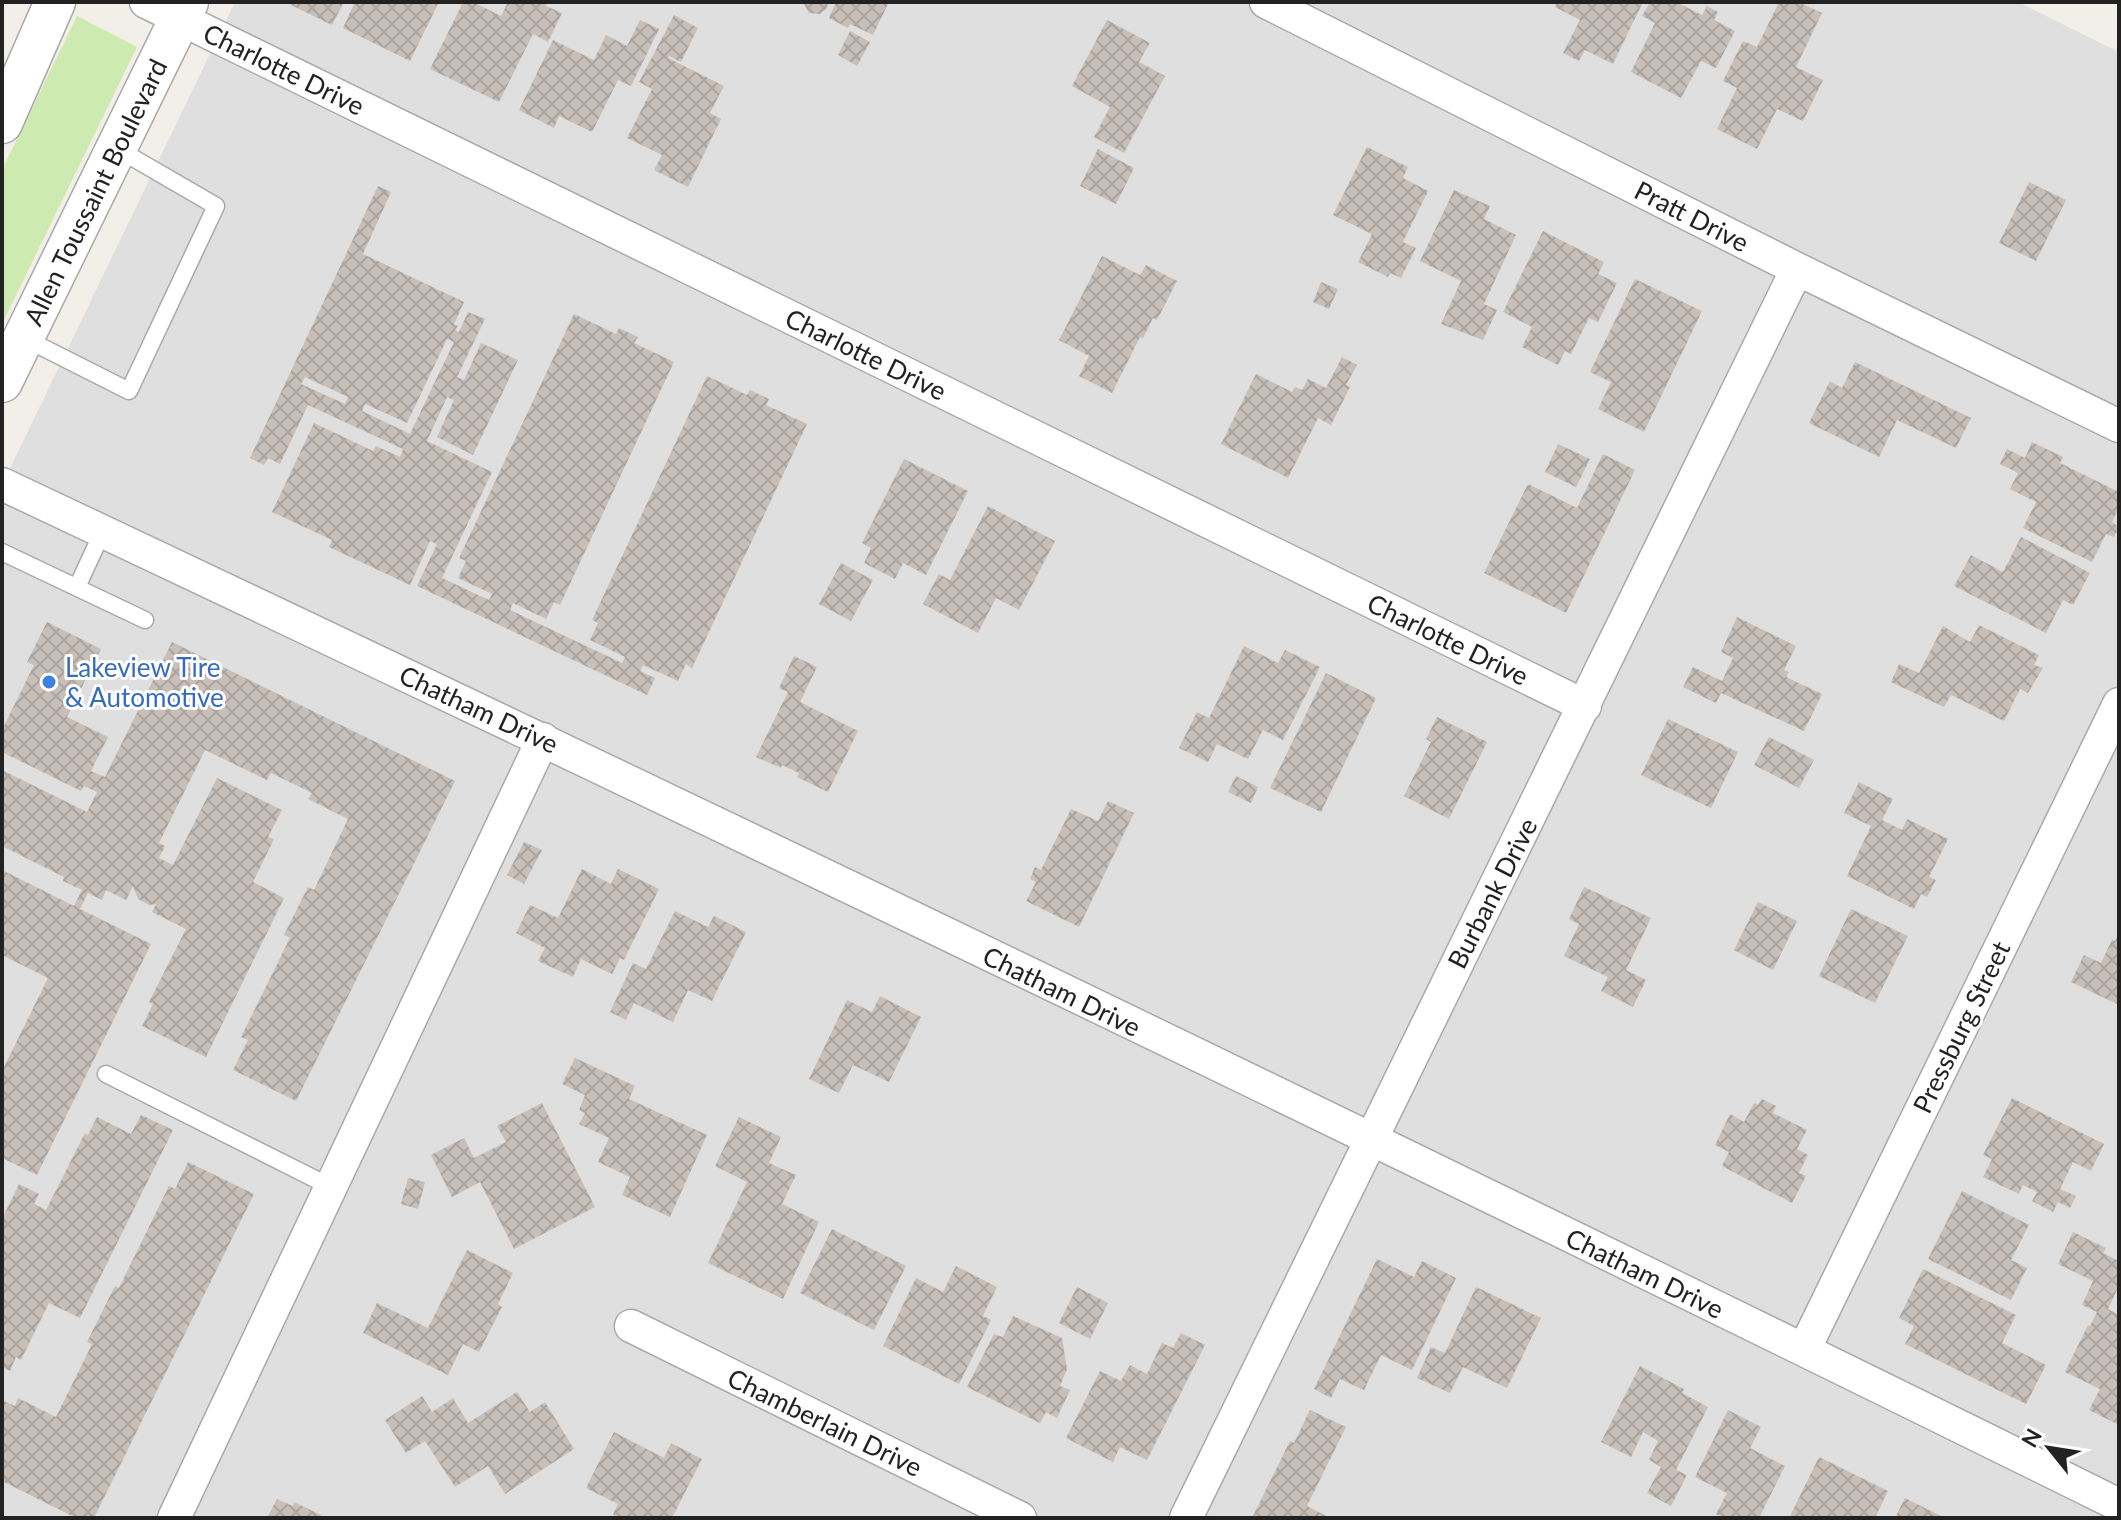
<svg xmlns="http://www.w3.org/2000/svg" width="2121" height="1520" viewBox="0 0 2121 1520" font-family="Lato,sans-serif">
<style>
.residential{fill:#e0dfdf}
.grass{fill:#cdebb0}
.building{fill:url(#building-cross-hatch);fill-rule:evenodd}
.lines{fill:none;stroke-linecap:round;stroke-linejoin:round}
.service-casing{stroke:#a9a9a9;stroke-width:19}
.minor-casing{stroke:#a9a9a9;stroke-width:35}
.tertiary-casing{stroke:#a9a9a9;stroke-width:43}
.service{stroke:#fff;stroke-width:16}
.minor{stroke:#fff;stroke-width:32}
.tertiary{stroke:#fff;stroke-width:40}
.shop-dot{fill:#3f7fe0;stroke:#fff;stroke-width:3}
.labels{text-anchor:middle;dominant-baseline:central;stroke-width:6;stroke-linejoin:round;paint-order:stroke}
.street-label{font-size:26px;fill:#222;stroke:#fff}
.shop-label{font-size:26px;fill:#366cbe;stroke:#fff;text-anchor:start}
</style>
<defs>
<pattern id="building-cross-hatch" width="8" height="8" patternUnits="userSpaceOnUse" patternTransform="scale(2)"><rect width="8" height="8" fill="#c7bfb8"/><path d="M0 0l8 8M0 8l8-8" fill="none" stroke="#aba49e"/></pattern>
</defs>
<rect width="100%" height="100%" fill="#f2efe9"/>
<path class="residential" d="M235 2H2018L2119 52V1518H2V485Z"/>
<path class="grass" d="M77 16 137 47 2 324V170Z"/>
<path class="building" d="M293 2H344L332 25 291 5Z
M355 2H439L410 61 343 28Z
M463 2H473L501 16 508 2H547L546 6 562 13 548 42 533 34 499 102 430 69Z
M803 2H828L827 8 820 14 809 13Z
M836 2H889L873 35 850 24 848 28 829 18Z
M1557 2H1643L1613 64 1585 50 1579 61 1563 53 1580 20 1555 7Z
M1650 2H1676L1702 15 1707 6 1718 12 1714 20 1735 31 1716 68 1701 61 1681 98 1631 72 1655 23 1642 16Z
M1779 2H1798L1822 13 1796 67 1823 80 1803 121 1777 109 1757 149 1717 129 1737 88 1723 81 1743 41 1757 47Z
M674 15 698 28 681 62 669 56 668 58 724 86 710 113 721 119 688 187 654 170 662 155 627 138 652 89 639 82Z
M640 20 659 29 631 86 618 80 592 132 559 116 554 128 519 110 553 40 594 60 606 35 627 46Z
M1107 20 1150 43 1139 62 1165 76 1124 153 1094 137 1110 107 1072 86Z
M850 31 870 42 857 66 838 55Z
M1367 147 1408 167 1403 178 1428 191 1403 242 1416 248 1401 278 1390 273 1388 277 1358 262 1372 234 1333 215Z
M1098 149 1134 168 1116 204 1080 186Z
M2029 182 2066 200 2036 261 1999 243Z
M378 186 391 192 363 254 464 302 454 324 458 326 455 330 459 332 468 312 485 319 457 377 464 380 481 343 518 360 473 455 437 437 454 400 447 397 427 441 492 472 442 578 489 600 492 594 458 578 466 561 459 558 574 314 616 334 619 328 638 337 634 343 674 362 560 605 554 602 546 619 513 603 510 610 622 663 625 657 590 640 598 623 592 620 707 376 747 395 750 390 769 399 766 405 807 424 692 668 686 664 678 681 643 665 640 671 655 678 647 695 417 586 437 544 430 541 410 585 329 547 332 540 272 512 314 423 373 451 376 446 400 457 403 449 308 405 280 464 268 458 264 465 250 458ZM447 339 454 342 410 434 362 411 365 404 407 423ZM305 377 348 397 345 404 301 384Z
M1454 190 1490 206 1484 219 1516 235 1484 304 1497 310 1483 340 1441 324 1461 281 1420 261Z
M1543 231 1604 262 1598 274 1617 283 1598 322 1589 318 1571 354 1565 351 1558 365 1522 347 1532 327 1503 312Z
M1102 256 1140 275 1146 265 1177 281 1157 320 1153 318 1143 338 1140 337 1112 393 1079 376 1089 356 1059 340Z
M1635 279 1702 311 1644 432 1598 409 1611 382 1590 372Z
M1321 282 1338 289 1329 309 1313 302Z
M1342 357 1357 365 1346 385 1350 387 1331 425 1318 418 1288 478 1221 444 1256 374 1292 392 1295 387 1302 390 1308 379 1326 388Z
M1855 362 1971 418 1956 448 1897 420 1879 457 1809 423 1830 381 1842 388Z
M2032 442 2063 457 2060 463 2119 492V508L2112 522 2119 527 2114 537 2106 534 2092 562 2023 528 2036 502 2010 489 2018 473 2000 464 2007 449 2025 458Z
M1558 444 1590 459 1576 487 1545 472Z
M1603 454 1635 470 1566 613 1484 573 1528 484 1577 508Z
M904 459 968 491 926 575 903 563 895 579 864 563 871 548 862 543Z
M988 506 1055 541 1019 610 996 598 978 633 923 604 939 574 950 580Z
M2021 537 2090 573 2073 605 2063 600 2046 633 1954 586 1971 555 2003 572Z
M841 563 873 580 851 621 819 604Z
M1737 617 1796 646 1784 670 1789 672 1786 677 1822 694 1804 731 1721 693 1716 703 1683 687 1693 667 1722 681 1733 658 1721 652Z
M47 622 101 649 67 717 108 737 91 771 105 777 172 642 455 781 296 1101 233 1070 248 1040 241 1037 290 938 284 935 308 887 314 890 348 819 308 799 312 793 271 773 267 780 205 750 159 843 165 846 159 858 173 865 217 778 282 810 268 837 274 839 253 882 284 898 206 1057 142 1026 153 1004 149 1002 186 929 152 912 156 904 149 905 138 899 133 886 126 900 106 890 102 900 88 893 80 909 151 944 37 1175 2 1158V1071L48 978 2 955V870L74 906 82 890 63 881 64 877 2 846V770L87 812 97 792 84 786 81 791 2 752V730L34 665 27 662Z
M1979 625 2039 655 2034 665 2043 668 2028 693 2020 689 2004 721 1951 695 1944 707 1891 682 1899 664 1919 673 1943 626 1970 642Z
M1244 646 1278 663 1285 650 1320 667 1283 740 1263 730 1248 759 1217 744 1208 762 1179 748 1197 712 1209 718Z
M794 656 817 667 800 702 858 731 828 792 797 777 799 773 782 765 781 768 756 757 788 692 779 688Z
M1326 673 1376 698 1321 812 1270 788Z
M1437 717 1487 742 1449 819 1404 796 1431 742 1426 739Z
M1668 719 1738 752 1711 808 1641 775Z
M1769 737 1814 760 1799 788 1754 765Z
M1236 776 1258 787 1251 803 1228 792Z
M1859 782 1893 799 1882 820 1902 830 1907 819 1948 839 1929 877 1936 880 1927 897 1921 894 1914 909 1847 876 1871 826 1844 813Z
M1108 801 1134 813 1079 927 1026 901 1036 882 1030 879 1035 867 1041 870 1071 809 1098 821Z
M524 842 542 850 524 884 507 875Z
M582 869 611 884 618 869 659 889 624 960 620 958 612 974 581 959 573 977 538 961 545 948 516 933 530 905 558 918Z
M1584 887 1651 918 1626 970 1646 980 1633 1007 1601 991 1608 977 1564 956 1579 924 1569 919Z
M1758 902 1797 921 1773 970 1734 950Z
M1851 909 1908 936 1875 1003 1819 976Z
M675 911 708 927 714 916 746 932 712 1001 688 990 673 1022 634 1003 626 1020 610 1012 633 963 646 969Z
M2119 934V1005L2071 982 2084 955 2101 963 2112 940 2115 941Z
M880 996 921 1017 889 1082 853 1065 839 1093 809 1079 847 1000 872 1012Z
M575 1058 635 1086 629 1099 707 1135 670 1217 622 1195 630 1177 598 1162 609 1138 579 1124 585 1113 579 1110 585 1095 562 1084Z
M2012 1098 2104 1144 2091 1171 2073 1162 2060 1189 2076 1196 2070 1208 2058 1202 2053 1212 2032 1201 2037 1192 2023 1185 2019 1194 1983 1177 1992 1159 1983 1155Z
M1762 1099 1776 1106 1773 1113 1807 1130 1797 1149 1808 1155 1799 1173 1806 1176 1792 1203 1722 1166 1729 1152 1715 1145 1730 1114 1744 1122 1754 1103 1758 1105Z
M542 1103 595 1207 514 1249 480 1182 452 1197 431 1155 464 1138 474 1158 506 1142 497 1126Z
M141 1115 173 1130 80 1318 49 1303 21 1360 16 1357 10 1371 2 1367V1219L19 1184 39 1194 34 1204 46 1210 85 1133 88 1135 97 1117 131 1134Z
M739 1117 781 1137 769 1163 796 1175 782 1204 819 1222 783 1299 708 1263 747 1182 715 1166Z
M188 1162 254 1194 94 1518H76L2 1481V1400L15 1406 18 1398 56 1417 92 1344 87 1342 115 1286 119 1288 169 1186 175 1189Z
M408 1178 425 1182 418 1209 401 1204Z
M1962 1191 2029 1225 2011 1260 2027 1268 2011 1300 1928 1259Z
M832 1229 906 1266 874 1330 800 1293Z
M2073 1232 2106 1248 2103 1253 2119 1261V1286L2108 1309 2119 1315V1425L2089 1410 2100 1389 2065 1372 2088 1325 2090 1326 2097 1312 2082 1305 2093 1281 2058 1264Z
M467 1250 513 1273 498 1304 502 1307 479 1352 463 1344 448 1375 363 1333 377 1303 428 1328Z
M1377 1259 1414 1277 1422 1261 1456 1278 1412 1370 1381 1355 1364 1390 1340 1379 1331 1398 1314 1389Z
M956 1266 997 1287 983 1316 991 1320 959 1384 883 1346 916 1278 943 1292Z
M1923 1269 2016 1315 2002 1343 2046 1365 2026 1404 1905 1344 1914 1326 1899 1318Z
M1077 1287 1108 1303 1090 1339 1059 1323Z
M1476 1287 1541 1318 1507 1388 1463 1367 1450 1393 1417 1378 1431 1347 1445 1353Z
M1013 1316 1062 1338 1067 1369 1060 1386 1070 1390 1057 1418 1046 1412 1040 1423 967 1387 994 1334 1003 1337Z
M1181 1333 1205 1345 1147 1460 1120 1447 1113 1462 1066 1438 1100 1371 1121 1381 1130 1365 1147 1374 1162 1343 1173 1348Z
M1640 1366 1684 1389 1682 1393 1708 1407 1676 1470 1687 1475 1671 1506 1647 1493 1661 1467 1649 1460 1658 1441 1643 1432 1631 1457 1601 1442Z
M517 1392 530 1412 545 1402 574 1449 505 1494 488 1466 455 1487 425 1441 406 1453 385 1420 422 1396 432 1412 453 1398 468 1423Z
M1310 1410 1346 1427 1307 1506 1330 1518H1252L1290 1441 1294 1443Z
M1728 1410 1761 1427 1750 1448 1785 1466 1759 1518H1725L1716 1514 1727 1493 1695 1477Z
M614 1432 664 1458 671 1443 702 1459 672 1518H617L613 1514 618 1504 586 1488Z
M1819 1457 1888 1491 1875 1518H1789Z
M1905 1498 1945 1518H1895Z
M277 1499 293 1506 294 1502 321 1515V1518H267Z"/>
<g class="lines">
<g class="service-casing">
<path id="service" d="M24 338 129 391 216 206 116 148
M2 552 145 620
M77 587 103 531
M106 1074 331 1187"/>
</g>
<g class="minor-casing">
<path id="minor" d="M146 2 1585 706
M1266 2 1797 269 2119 426
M2 484C710 818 1416 1158 2119 1505
M631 1326 1020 1518
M1804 1350 2119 704
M174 1518 543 739
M1186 1518 1797 269"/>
</g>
<g class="tertiary-casing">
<path id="tertiary" d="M2 123 55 2
M2 382 188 2"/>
</g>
<use href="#service" class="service"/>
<use href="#minor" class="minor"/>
<use href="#tertiary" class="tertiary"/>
</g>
<circle class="shop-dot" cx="49" cy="682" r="8"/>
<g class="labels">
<g class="street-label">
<text transform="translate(284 69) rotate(26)">Charlotte Drive</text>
<text transform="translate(95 192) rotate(-64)">Allen Toussaint Boulevard</text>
<text transform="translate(1692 216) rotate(27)">Pratt Drive</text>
<text transform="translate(866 354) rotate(26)">Charlotte Drive</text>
<text transform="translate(1448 639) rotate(26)">Charlotte Drive</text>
<text transform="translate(479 709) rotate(25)">Chatham Drive</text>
<text transform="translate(1492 893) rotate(-63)">Burbank Drive</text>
<text transform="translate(1062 991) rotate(26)">Chatham Drive</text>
<text transform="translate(1961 1027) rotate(-64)">Pressburg Street</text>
<text transform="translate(1645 1273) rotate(26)">Chatham Drive</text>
<text transform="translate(825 1422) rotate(26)">Chamberlain Drive</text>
</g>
<g class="shop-label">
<text x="65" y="667">Lakeview Tire<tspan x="65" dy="30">&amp; Automotive</tspan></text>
</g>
</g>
<rect width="2121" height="1520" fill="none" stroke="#222222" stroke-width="8"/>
<g transform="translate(2049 1448) rotate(300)" stroke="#ffffff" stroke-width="6" paint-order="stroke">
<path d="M0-6L14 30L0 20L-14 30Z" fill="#222222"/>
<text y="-12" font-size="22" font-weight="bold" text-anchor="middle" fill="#222222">N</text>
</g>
</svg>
